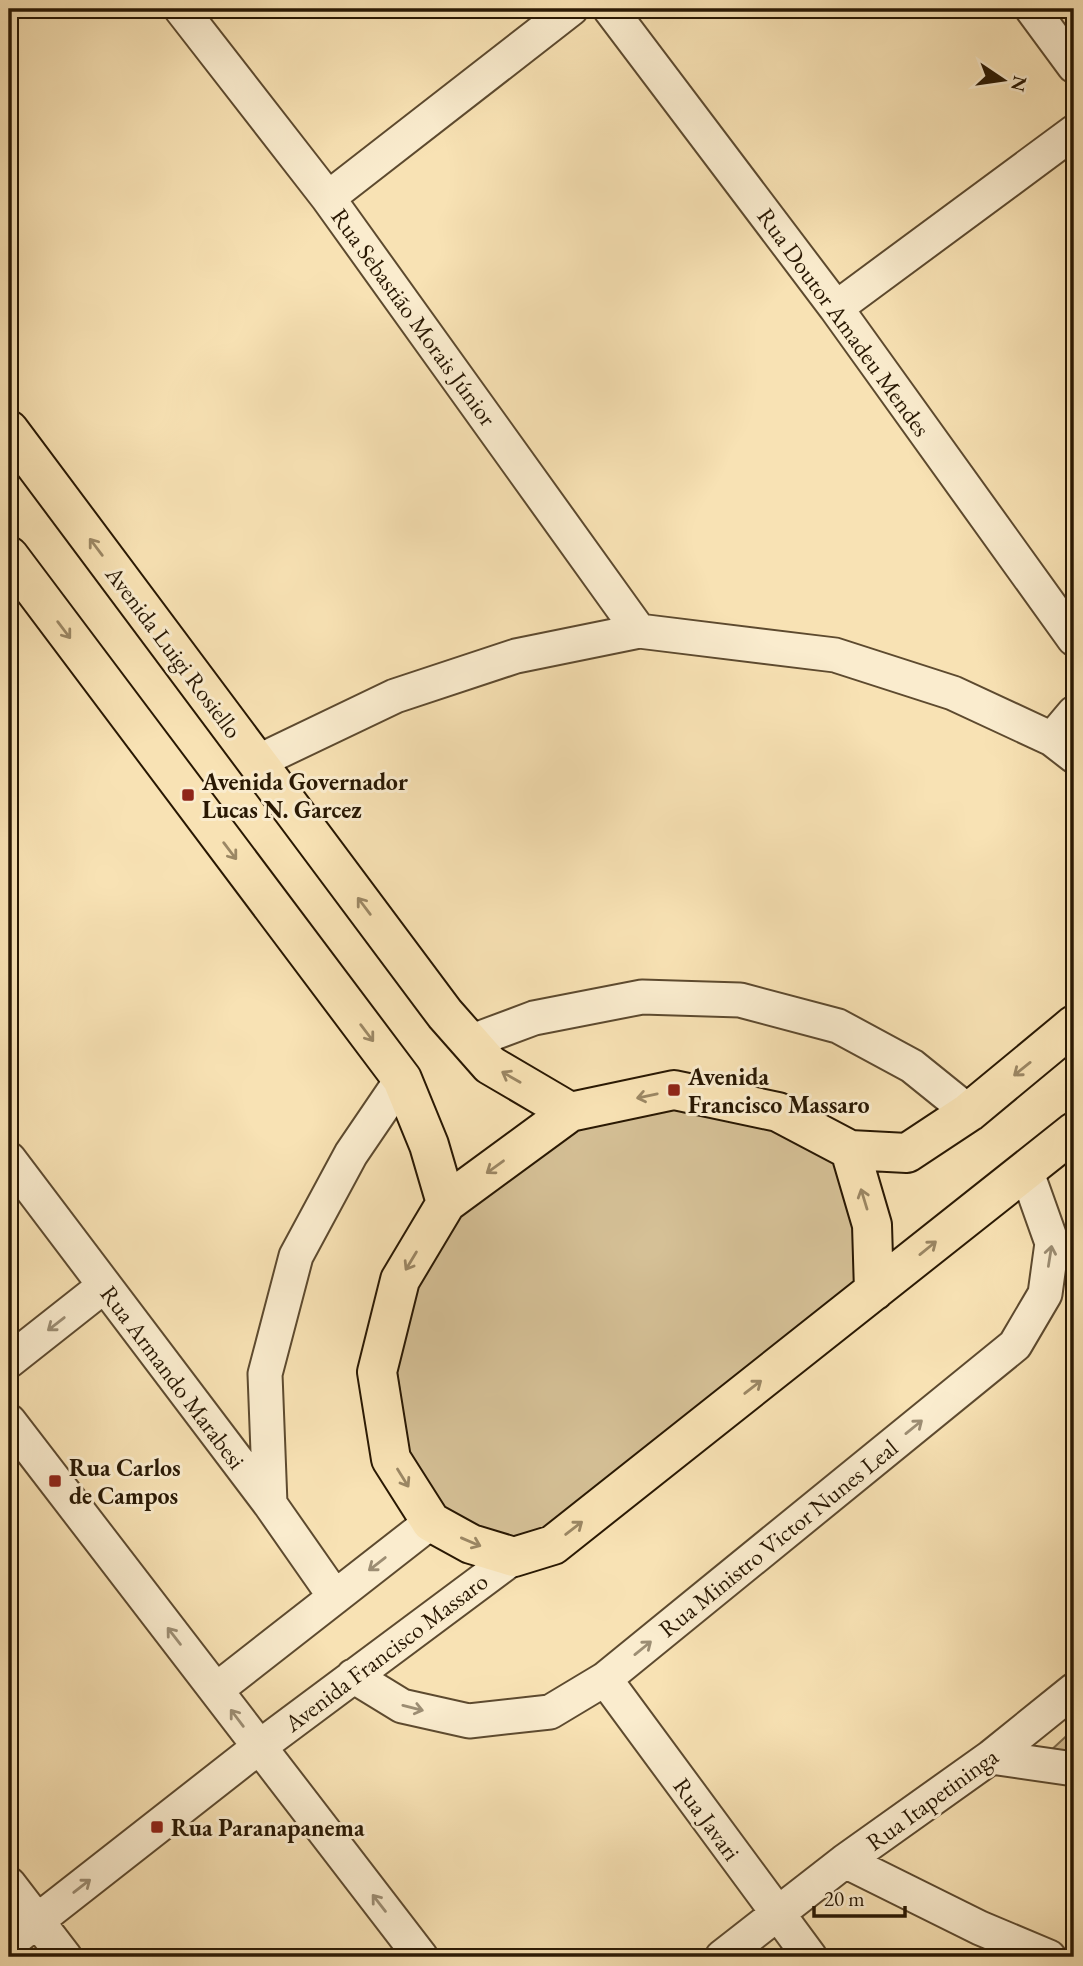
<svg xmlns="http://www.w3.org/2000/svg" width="1083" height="1966" viewBox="0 0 1083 1966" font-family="'EB Garamond',serif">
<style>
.green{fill:#d5c096;stroke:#7f6c4c;stroke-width:2}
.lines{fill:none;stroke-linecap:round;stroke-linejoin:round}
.minor-casing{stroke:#5d4a2f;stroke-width:37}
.major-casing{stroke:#291803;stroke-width:42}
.minor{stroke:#faecce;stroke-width:33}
.major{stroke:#f8e2b4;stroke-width:38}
.oneway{stroke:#9b8764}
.oneway2{stroke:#9c8d73}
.poi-dot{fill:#8f2418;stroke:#faecce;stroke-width:2.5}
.labels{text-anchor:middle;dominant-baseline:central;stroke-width:6;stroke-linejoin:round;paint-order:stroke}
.street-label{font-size:24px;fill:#291803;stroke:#faecce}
.poi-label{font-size:24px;font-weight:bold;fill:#291803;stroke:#faecce;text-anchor:start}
</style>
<rect width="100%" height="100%" fill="#f8e2b4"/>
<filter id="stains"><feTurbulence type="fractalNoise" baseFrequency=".00286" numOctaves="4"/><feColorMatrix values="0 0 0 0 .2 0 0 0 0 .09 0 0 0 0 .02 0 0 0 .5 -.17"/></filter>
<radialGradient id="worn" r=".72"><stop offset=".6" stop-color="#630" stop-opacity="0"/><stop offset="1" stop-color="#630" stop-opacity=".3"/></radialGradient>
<path class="green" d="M674 1106 775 1125 840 1157 861 1226V1287L551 1533 517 1541 476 1530 443 1509 408 1449 397 1372 415 1285 457 1214 578 1125Z
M1074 1729V1755L1048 1753Z"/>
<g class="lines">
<g class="minor-casing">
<path id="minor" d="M181 9 328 198 639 631
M610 9 836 308 1074 639
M1032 9 1074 66
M328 198 571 9
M836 308 1074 132
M1052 739 1074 713
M257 762 395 696 516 656 639 631 835 655 953 693 1052 739 1074 756
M470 1042 534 1018 642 997 740 1000 838 1026 912 1066 969 1112
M9 1159 270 1504 335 1597
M9 1361 104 1286
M9 1421 421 1957
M270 1504 265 1374 296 1256 351 1154 402 1079
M353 1676 402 1706 469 1721 550 1712 605 1679 1015 1345 1045 1294 1052 1243 1026 1170
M605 1679 810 1957
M216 1690 431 1522
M991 1757 1074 1769
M845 1861 980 1928 1049 1957
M9 1884 65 1957
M9 1943 259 1747 514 1557
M722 1957 845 1861 991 1757 1074 1690"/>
</g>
<g class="major-casing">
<path id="major" d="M9 430 445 1014 490 1065 570 1112
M9 556 402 1079 429 1145 446 1203
M1074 1025 969 1112 907 1153 850 1150 778 1112 674 1090 570 1112 446 1203 400 1280 377 1372 391 1459 431 1522 471 1544 514 1557 553 1545 1074 1132
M850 1150 872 1225 874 1291"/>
</g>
<use href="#minor" class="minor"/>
<use href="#major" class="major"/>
</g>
<defs><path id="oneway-shaft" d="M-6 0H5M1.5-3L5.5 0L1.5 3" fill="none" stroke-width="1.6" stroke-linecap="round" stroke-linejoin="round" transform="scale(1.75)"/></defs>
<g class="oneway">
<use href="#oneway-shaft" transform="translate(96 547) rotate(-127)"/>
<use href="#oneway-shaft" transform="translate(64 630) rotate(53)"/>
<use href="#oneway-shaft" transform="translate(230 851) rotate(53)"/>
<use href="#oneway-shaft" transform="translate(364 906) rotate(-127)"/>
<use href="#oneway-shaft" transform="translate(367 1033) rotate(53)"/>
<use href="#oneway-shaft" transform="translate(1022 1069) rotate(141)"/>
<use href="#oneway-shaft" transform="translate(511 1077) rotate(-150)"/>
<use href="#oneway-shaft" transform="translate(647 1096) rotate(168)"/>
<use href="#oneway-shaft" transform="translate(495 1167) rotate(144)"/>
<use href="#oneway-shaft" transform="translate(864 1199) rotate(-107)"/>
<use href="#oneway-shaft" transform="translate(928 1248) rotate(-39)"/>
<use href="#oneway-shaft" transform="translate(411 1261) rotate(121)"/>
<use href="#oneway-shaft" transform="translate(753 1387) rotate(-38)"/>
<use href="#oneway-shaft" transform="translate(403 1478) rotate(58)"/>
<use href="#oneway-shaft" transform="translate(574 1528) rotate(-38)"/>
<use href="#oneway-shaft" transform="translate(471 1542) rotate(23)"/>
</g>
<g class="oneway2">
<use href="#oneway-shaft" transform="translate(1050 1256) rotate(-81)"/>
<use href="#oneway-shaft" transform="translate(56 1324) rotate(142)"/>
<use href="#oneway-shaft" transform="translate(914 1427) rotate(-39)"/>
<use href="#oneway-shaft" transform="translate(377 1564) rotate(142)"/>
<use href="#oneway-shaft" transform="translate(174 1636) rotate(-128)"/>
<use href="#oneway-shaft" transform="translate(643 1648) rotate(-39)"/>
<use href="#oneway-shaft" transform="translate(413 1708) rotate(14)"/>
<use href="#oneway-shaft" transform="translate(237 1718) rotate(-127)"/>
<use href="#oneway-shaft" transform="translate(82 1886) rotate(-38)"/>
<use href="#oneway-shaft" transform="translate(379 1903) rotate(-128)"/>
</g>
<g class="poi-dot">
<rect x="181" y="788" width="14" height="14" rx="3.5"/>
<rect x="667" y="1083" width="14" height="14" rx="3.5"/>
<rect x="48" y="1474" width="14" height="14" rx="3.5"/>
<rect x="150" y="1820" width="14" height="14" rx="3.5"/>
</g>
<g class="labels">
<g class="street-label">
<text transform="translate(414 317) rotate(54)">Rua Sebastião Morais Júnior</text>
<text transform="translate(844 322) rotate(54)">Rua Doutor Amadeu Mendes</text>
<text transform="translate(174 652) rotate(53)">Avenida Luigi Rosiello</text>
<text transform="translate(173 1377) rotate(53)">Rua Armando Marabesi</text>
<text transform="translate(778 1538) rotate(-39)">Rua Ministro Victor Nunes Leal</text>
<text transform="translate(386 1652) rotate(-37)">Avenida Francisco Massaro</text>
<text transform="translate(932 1799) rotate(-36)">Rua Itapetininga</text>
<text transform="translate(707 1819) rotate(54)">Rua Javari</text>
</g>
<g class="poi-label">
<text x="202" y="781">Avenida Governador<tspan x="202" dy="28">Lucas N. Garcez</tspan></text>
<text x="688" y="1076">Avenida<tspan x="688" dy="28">Francisco Massaro</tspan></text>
<text x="69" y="1467">Rua Carlos<tspan x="69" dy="28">de Campos</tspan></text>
<text x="171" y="1827">Rua Paranapanema</text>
</g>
</g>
<rect width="1083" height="1966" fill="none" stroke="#f8e2b4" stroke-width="35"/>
<rect x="10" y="10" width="1062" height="1945" fill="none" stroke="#291803" stroke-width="3.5"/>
<rect x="18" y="18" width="1048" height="1931" fill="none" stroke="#291803" stroke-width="2"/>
<g transform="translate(1003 80) rotate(103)" stroke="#faecce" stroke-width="5" paint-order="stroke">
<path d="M0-5L12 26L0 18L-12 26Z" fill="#291803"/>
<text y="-10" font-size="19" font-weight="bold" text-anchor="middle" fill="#291803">N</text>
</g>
<path d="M814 1906v10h91v-10" fill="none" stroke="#291803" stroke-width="3.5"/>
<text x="824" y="1906" font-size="21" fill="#291803" stroke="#faecce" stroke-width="5" paint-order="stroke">20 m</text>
<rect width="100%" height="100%" filter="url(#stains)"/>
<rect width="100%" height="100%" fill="url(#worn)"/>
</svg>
